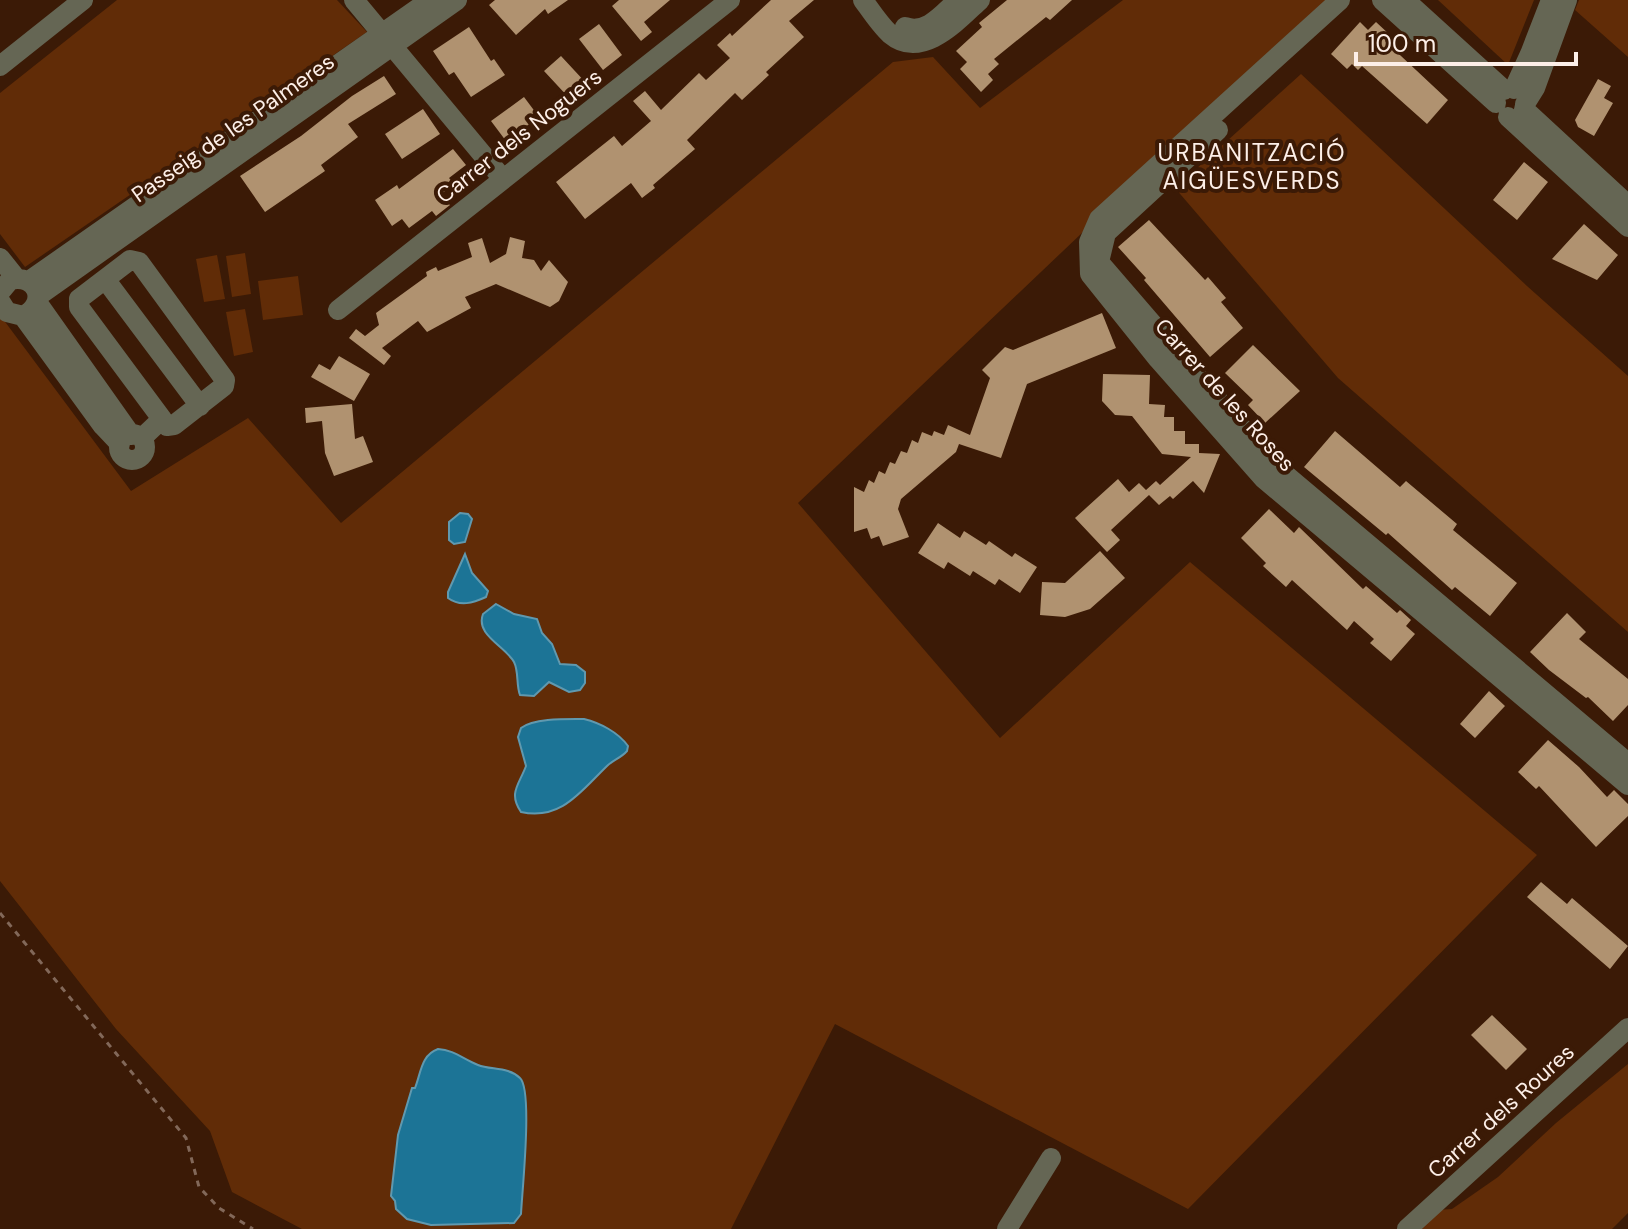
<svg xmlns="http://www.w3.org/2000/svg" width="1628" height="1229" viewBox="0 0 1628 1229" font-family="'DM Sans',sans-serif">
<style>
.green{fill:#612c07}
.water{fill:#1c7496;stroke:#6099af;stroke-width:2}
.building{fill:#b09270}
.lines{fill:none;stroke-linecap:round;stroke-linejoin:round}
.path{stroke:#826859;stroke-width:3;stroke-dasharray:6 6;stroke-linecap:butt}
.minor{stroke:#656654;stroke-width:20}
.labels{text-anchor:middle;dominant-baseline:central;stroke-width:8;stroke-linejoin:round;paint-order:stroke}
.street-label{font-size:22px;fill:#fdefe8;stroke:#3b1a06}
.neighbourhood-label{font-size:24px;letter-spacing:2px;fill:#fdefe8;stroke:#3b1a06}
</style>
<rect width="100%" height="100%" fill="#3b1a06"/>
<path class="green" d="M117 0H337L367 32 25 267 0 234V93Z
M1123 0H1327L798 503 1000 738 1190 562 1537 855 1188 1209 835 1024 731 1229H302L232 1192 210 1131 116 1029 0 881V315L131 491 248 418 341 523 893 62 933 57 980 108Z
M1438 0H1534L1508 65Z
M1579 0H1628V57L1575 10Z
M1301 74 1527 286 1628 376V632L1338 378 1175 188Z
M245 253 251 294 232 297 226 256Z
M217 255 225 299 204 302 196 259Z
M298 276 303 315 263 320 258 281Z
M245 309 253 352 234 356 226 312Z
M1628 1064V1213L1612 1229H1416L1437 1210 1452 1209 1498 1177 1556 1123Z"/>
<path class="water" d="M460 513 468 514 472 519 465 542 454 544 449 540V522Z
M465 554 472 573 488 591 486 597C473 603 460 607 448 598V592Z
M496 604 514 614 537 619 542 633 552 644 560 664 576 665 585 672V683L580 690 569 692 549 682 534 696 520 695C516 685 519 672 514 662 505 646 475 635 483 614Z
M584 719C600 723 618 732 628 746L627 751C621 758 613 760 607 766 581 791 561 821 521 812 508 793 519 785 526 766L518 737 521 728C534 718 566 719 584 719Z
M438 1049C454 1050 463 1059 478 1065 491 1070 509 1067 520 1078 533 1090 522 1192 521 1214L514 1223 431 1225 407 1219 396 1209 395 1201 391 1196 398 1135 412 1088H415C421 1073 421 1055 438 1049Z"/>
<path class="building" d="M495 0H568L548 14 545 9 516 35 489 5Z
M619 0H670L644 22 652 32 641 41 612 6Z
M771 0H814L789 21 804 37 766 72 769 75 742 100 735 93 687 140 695 149 653 185 655 188 642 198 631 183 585 219 556 182 614 136 622 146 651 121 633 101 645 91 661 110 699 73 706 80 730 58 717 45 730 33 732 36Z
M1007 0H1072L1050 20 1046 17 994 59 999 64 988 74 993 80 981 92 960 69 967 62 956 51 982 27 979 23Z
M1360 22 1368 30 1376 22 1390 35 1385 41 1448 100 1427 124 1362 66 1358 70 1352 64 1347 69 1331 54Z
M599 24 622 55 603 70 579 39Z
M469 27 491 61 494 59 505 75 471 97 454 72 449 75 433 51Z
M561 56 587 84 570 99 544 71Z
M384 76 396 94 348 124 358 137 321 165 325 171 265 212 240 176 301 136 352 96Z
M1598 79 1611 86 1604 98 1613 103 1594 136 1578 127 1575 120Z
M524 97 539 117 506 141 491 121Z
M423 109 440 134 402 159 385 134Z
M453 149 466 165 449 178 454 184 441 194 450 205 436 216 432 211 409 228 402 219 392 226 375 200 397 185 399 189Z
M1524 162 1548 182 1517 220 1493 200Z
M1149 220 1205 280 1208 277 1226 298 1221 302 1243 328 1210 357 1144 280 1146 278 1118 247Z
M1584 224 1618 255 1597 280 1552 259Z
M510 237 525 241 522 258 534 260 541 271 549 260 568 282 559 301 550 307 496 284 465 297 471 308 427 332 418 321 382 348 391 356 384 365 349 338 356 329 365 336 379 325 376 313 427 276 426 272 436 267 438 271 472 257 468 243 482 238 490 263 506 254Z
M1102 313 1116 348 1027 384 1001 458 959 444 956 452 901 499 898 509 909 537 883 546 879 536 871 539 867 528 854 532V487L864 492 869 480 874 483 879 471 885 474 890 462 895 464 901 451 907 453 912 440 918 443 922 432 932 436 934 431 944 435 948 425 970 435 990 378 982 370 1005 347 1013 350Z
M1253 345 1300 391 1265 423 1248 405 1253 400 1225 373Z
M339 356 370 374 354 401 311 377 319 364 330 370Z
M1103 374 1150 375 1149 404 1165 405 1164 417H1174V431H1185V444H1199V453L1220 454 1204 493 1193 481 1173 499 1170 496 1159 505 1149 495 1111 530 1120 540 1107 552 1075 518 1118 479 1129 492 1139 483 1146 490 1156 481 1160 485 1191 457 1162 454 1132 416 1115 415 1102 401Z
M352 404 355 439 363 436 373 462 334 476 325 453 322 421 306 423 305 408Z
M1335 431 1400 487 1406 481 1457 524 1453 530 1517 583 1490 616 1455 587 1452 590 1388 533 1386 535 1304 467Z
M1269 509 1294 533 1299 527 1363 589 1366 586 1397 613 1400 610 1411 620 1406 626 1415 634 1391 661 1370 643 1374 639 1354 621 1347 630 1292 580 1286 587 1263 566 1266 563 1241 538Z
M938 523 960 538 964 531 986 545 989 541 1012 557 1015 553 1037 567 1020 593 999 579 995 585 973 571 970 576 948 562 944 569 918 553Z
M1100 551 1125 578 1090 609 1065 617 1040 615 1042 582 1065 583Z
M1567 613 1586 632 1579 639 1628 679V705L1613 721 1588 697 1586 698 1549 670 1530 652Z
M1489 691 1505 706 1475 738 1460 724Z
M1548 740 1579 767 1607 797 1614 790 1628 804V816L1596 847 1539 786 1536 789 1518 772Z
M1541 882 1567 904 1572 898 1628 946 1610 969 1527 897Z
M1492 1015 1527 1049 1506 1070 1471 1035Z"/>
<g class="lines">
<path class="path" d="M0 913 186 1138 199 1187 219 1208 253 1229"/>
<path class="minor" d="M354 0 503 179
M863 0C871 11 880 25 890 34 922 61 958 20 980 0
M1340 0 1099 219 1089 242 1090 274 1158 359 1263 478 1628 785
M1382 0 1496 103
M1405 0 1504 90
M905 27C927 35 943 13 958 0
M0 66 83 0
M1514 89 1530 54 1551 0
M1525 104 1535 88 1567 0
M1524 109 1628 205
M1508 117 1628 227
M1218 130 1106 233 1099 262 1275 466 1628 763
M0 258 16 278
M105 279 200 406
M29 281 430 0
M0 292 10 280C37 273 49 303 23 316L7 312 0 301
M38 296 457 0
M37 302 131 435
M338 310 730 0
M23 316 103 426 120 444
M119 447a13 13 0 1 1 26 0a13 13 0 1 1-26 0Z
M142 438 162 419 79 307V299L130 260 139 262 225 380 224 386 174 425 167 426 162 419
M1007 1229 1051 1158
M1407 1229 1628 1028"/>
</g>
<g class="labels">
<g class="street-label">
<text transform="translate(233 128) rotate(-35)">Passeig de les Palmeres</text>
<text transform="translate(519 136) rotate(-38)">Carrer dels Noguers</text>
<text transform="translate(1225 395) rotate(48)">Carrer de les Roses</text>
<text transform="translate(1501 1111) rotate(-42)">Carrer dels Roures</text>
</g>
<g class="neighbourhood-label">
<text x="1252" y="152">URBANITZACIÓ<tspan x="1252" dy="28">AIGÜESVERDS</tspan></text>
</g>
</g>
<path d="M1356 52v12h220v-12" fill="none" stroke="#fdefe8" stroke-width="4"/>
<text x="1368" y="52" font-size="24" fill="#fdefe8" stroke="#3b1a06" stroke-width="6" paint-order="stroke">100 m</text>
</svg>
